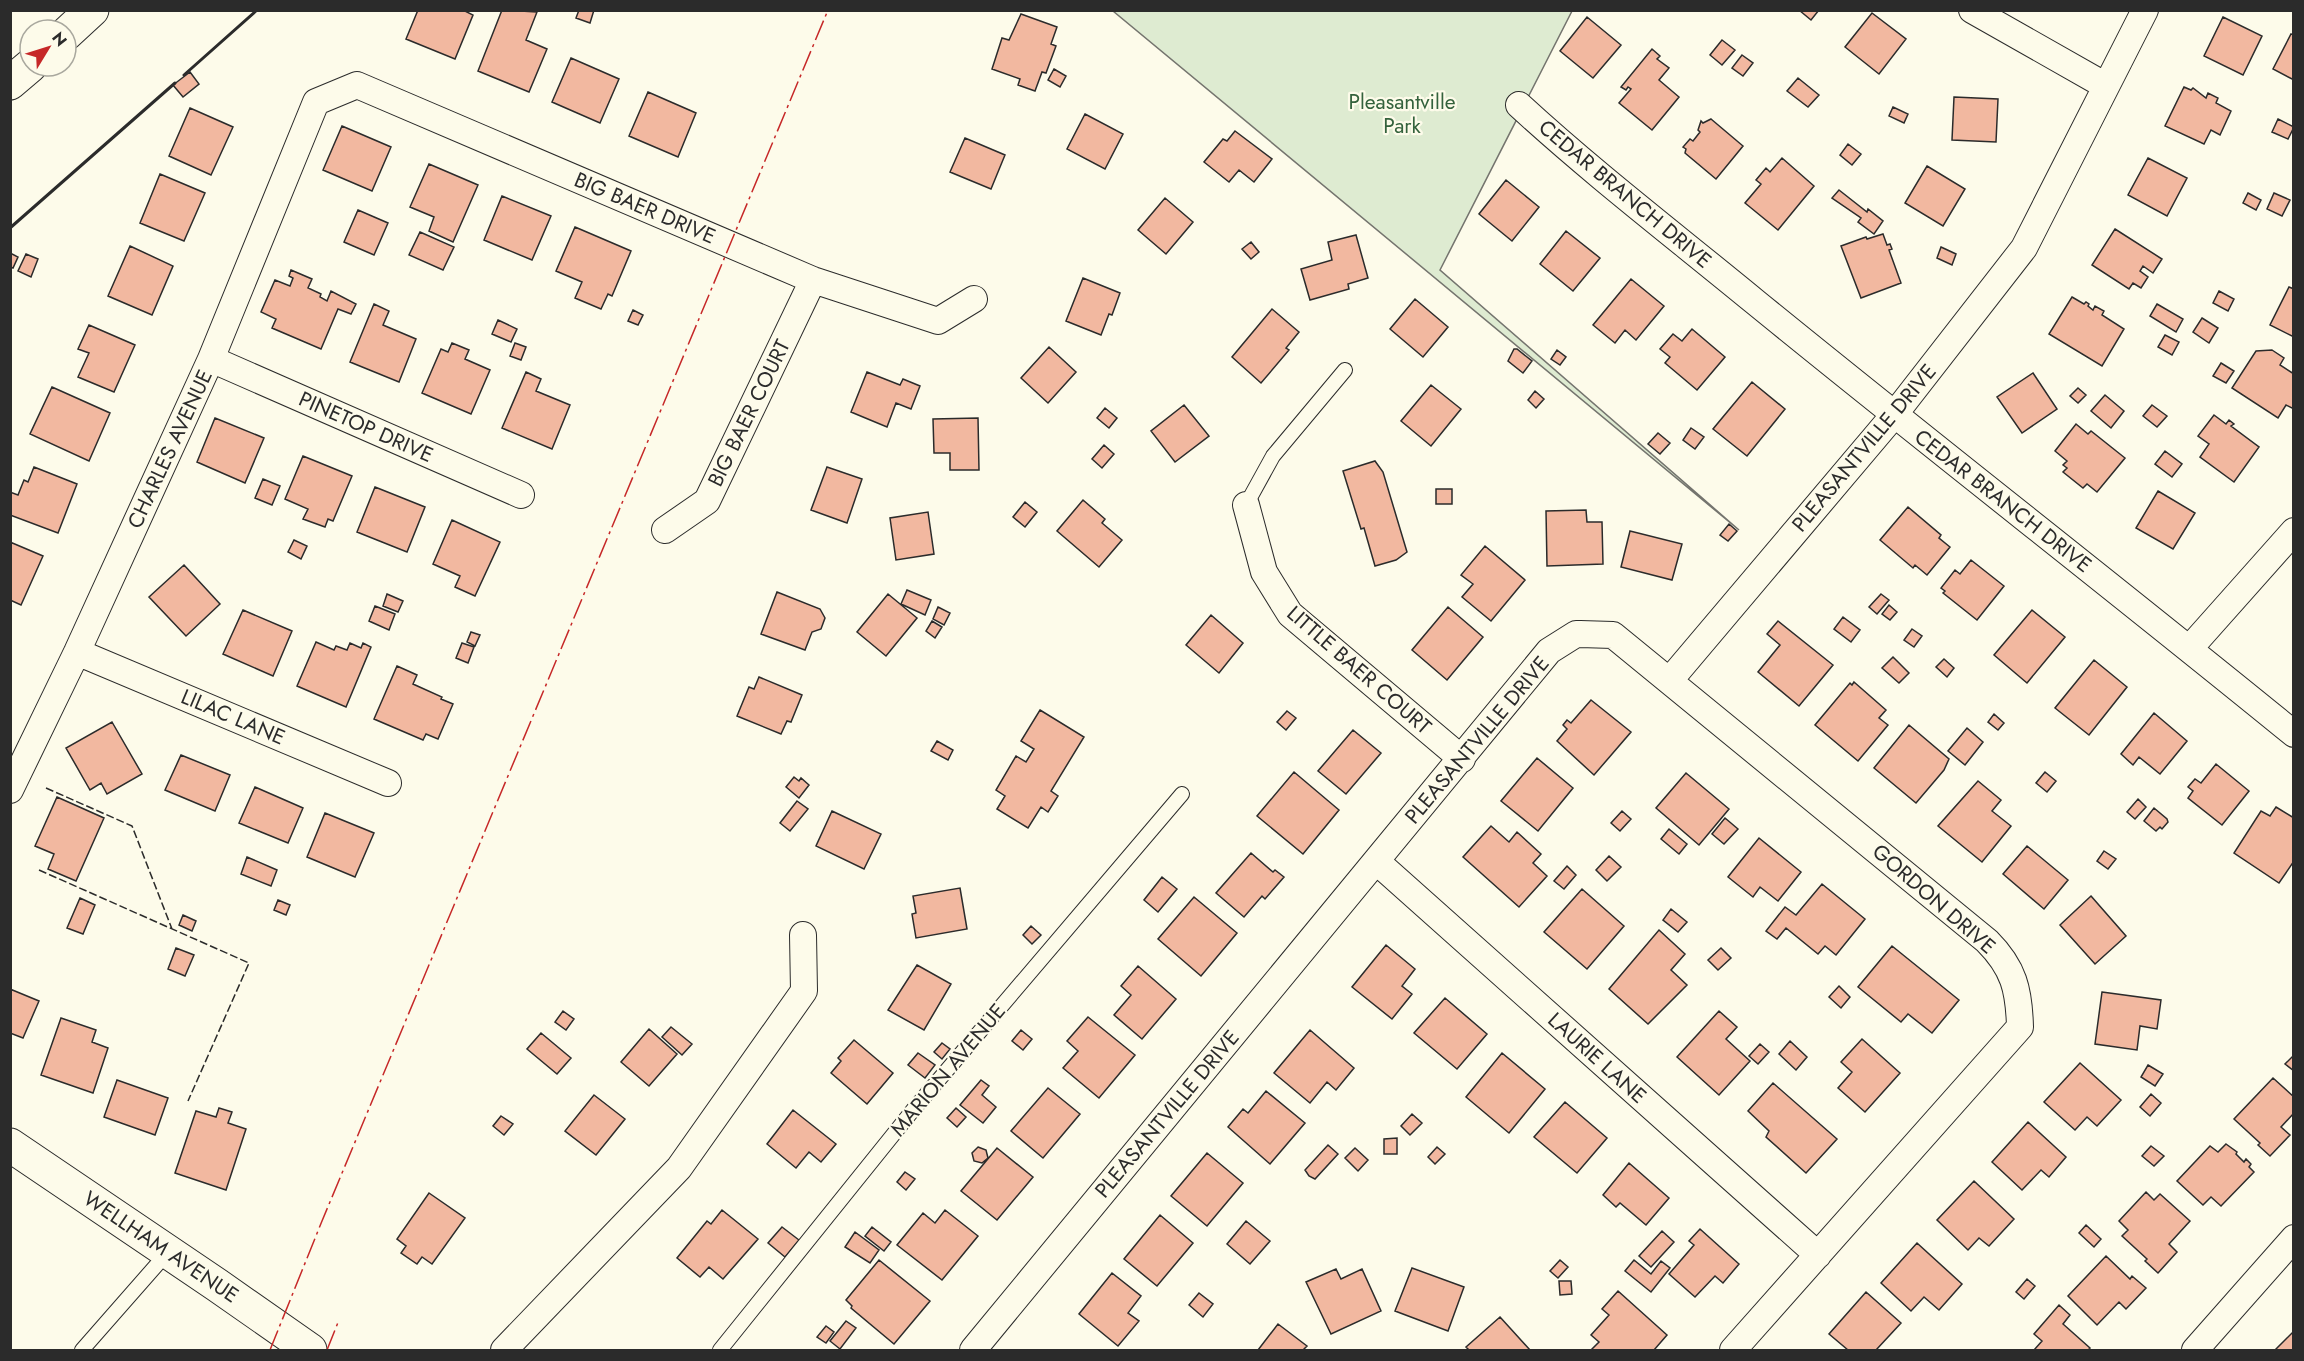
<svg xmlns="http://www.w3.org/2000/svg" width="2304" height="1361" viewBox="0 0 2304 1361" font-family="Jost,sans-serif">
<style>
.green{fill:#deebd1;stroke:#74746e;stroke-width:1.5}
.building{fill:#f2b8a0;stroke:#2b2b2b;stroke-width:1.5}
.lines{fill:none;stroke-linecap:round;stroke-linejoin:round}
.service-casing{stroke:#2b2b2b;stroke-width:16}
.minor-casing{stroke:#2b2b2b;stroke-width:28}
.tertiary-casing{stroke:#2b2b2b;stroke-width:35}
.motorway-casing{stroke:#2b2b2b;stroke-width:35}
.service{stroke:#fdfbea;stroke-width:14}
.minor{stroke:#fdfbea;stroke-width:26}
.tertiary{stroke:#fdfbea;stroke-width:33}
.motorway{stroke:#fdfbea;stroke-width:33}
.fence{stroke:#2b2b2b;stroke-width:1.5;stroke-dasharray:8 3;stroke-linecap:butt}
.wall{stroke:#2b2b2b;stroke-width:3}
.power{stroke:#c62828;stroke-width:1.5;stroke-dasharray:21 4.5 3 4.5;stroke-linecap:butt}
.labels{text-anchor:middle;dominant-baseline:central;stroke-width:4.5;stroke-linejoin:round;paint-order:stroke}
.park-label{font-size:21px;fill:#34623c;stroke:#fdfbea}
.street-label{font-size:21px;fill:#2b2b2b;stroke:#fdfbea}
</style>
<rect width="100%" height="100%" fill="#fdfbea"/>
<path class="green" d="M1113 11H1572L1440 270 1739 530Z"/>
<path class="building" d="M418 10H463L473 15 455 59 406 39Z
M502 10 537 12 526 40 547 49 529 92 478 71Z
M579 10H594L590 23 576 18Z
M1799 10H1819L1811 20Z
M1872 13 1906 39 1879 74 1845 47Z
M1021 14 1057 27 1051 44 1056 46 1046 73 1042 72 1035 91 1018 85 1020 79 992 69 1002 38 1009 40Z
M1587 17 1621 45 1593 78 1560 51Z
M2223 17 2262 36 2243 75 2204 56Z
M2291 34 2294 35V80L2273 69Z
M1722 40 1735 50 1722 65 1710 55Z
M1652 49 1660 56 1657 59 1669 68 1659 80 1679 97 1652 130 1619 103 1631 89 1628 87 1626 90 1621 87Z
M1742 55 1753 63 1743 76 1732 68Z
M571 58 619 79 600 123 552 102Z
M1054 69 1066 76 1060 87 1048 80Z
M190 72 199 84 183 97 173 85Z
M1798 78 1819 95 1808 107 1787 91Z
M2184 87 2191 90 2193 88 2206 98 2208 93 2218 98 2216 103 2231 111 2220 135 2211 130 2204 144 2165 126Z
M648 92 696 113 678 157 629 136Z
M1954 97 1998 99 1996 142 1952 140Z
M1893 107 1908 114 1904 123 1889 116Z
M190 108 233 127 211 175 169 156Z
M1085 114 1123 134 1105 169 1067 149Z
M1711 119 1743 146 1716 179 1685 153 1686 149 1683 147 1690 139 1693 141 1700 132 1698 130 1701 121 1703 123Z
M2278 119 2294 127 2288 139 2272 132Z
M342 126 391 147 372 191 323 170Z
M1235 131 1272 159 1254 182 1239 170 1229 182 1204 162 1223 139 1227 141Z
M965 138 1005 155 991 189 950 172Z
M1848 144 1861 154 1852 165 1840 155Z
M1782 158 1814 186 1778 230 1745 203 1761 184 1756 180 1766 168 1770 172Z
M2148 158 2187 178 2167 216 2128 195Z
M429 164 478 185 453 242 429 231 434 217 410 207Z
M1927 166 1965 189 1943 226 1905 203Z
M160 174 205 193 184 241 140 223Z
M1506 180 1539 207 1512 241 1479 214Z
M1839 190 1867 212 1868 209 1883 221 1874 234 1858 222 1861 218 1832 198Z
M2248 193 2261 200 2256 210 2243 203Z
M2274 193 2290 200 2282 216 2267 209Z
M502 196 551 216 532 260 484 240Z
M1165 198 1193 222 1166 254 1138 230Z
M358 210 388 223 374 255 344 242Z
M575 227 631 251 612 296 608 294 601 309 575 298 582 282 556 271Z
M2115 229 2162 259 2153 273 2143 266 2140 271 2148 277 2141 288 2133 283 2129 289 2092 265Z
M1566 231 1600 258 1573 291 1540 264Z
M420 232 454 247 443 270 409 255Z
M1883 234 1887 245 1890 244 1892 249 1889 250 1901 283 1861 298 1841 246 1866 237 1867 239Z
M1356 235 1368 278 1348 284 1349 289 1310 300 1301 269 1332 260 1328 242Z
M1251 242 1259 252 1251 259 1242 249Z
M130 246 173 266 152 315 108 296Z
M1941 247 1956 254 1952 265 1937 258Z
M10 253 18 257 13 268 10 267Z
M26 254 38 259 31 277 18 271Z
M291 270 312 279 308 288 321 294 320 297 327 301 331 291 356 304 351 314 338 309 321 349 272 328 276 319 261 312 275 280 290 286 293 278 289 276Z
M1083 278 1120 293 1112 315 1109 314 1101 335 1066 321Z
M1631 279 1664 306 1636 340 1625 330 1615 343 1593 325Z
M2289 287 2294 289V337L2270 325Z
M2219 291 2234 299 2228 311 2213 303Z
M2072 297 2084 304 2086 302 2089 304 2088 306 2093 310 2095 306 2104 311 2102 315 2124 329 2102 366 2049 334Z
M1415 299 1448 327 1423 357 1390 329Z
M374 304 389 311 383 325 416 339 399 382 350 362Z
M2157 304 2183 319 2176 332 2150 316Z
M1272 309 1299 332 1286 348 1289 350 1261 383 1232 357Z
M633 310 643 315 638 325 628 321Z
M2202 318 2218 328 2209 343 2193 332Z
M498 320 517 329 511 342 492 334Z
M89 325 135 345 114 392 78 377 89 353 78 349Z
M1692 329 1725 357 1697 390 1665 363 1670 357 1660 349 1673 334 1682 341Z
M2165 335 2179 342 2172 355 2158 347Z
M452 343 469 350 465 359 490 370 471 414 422 393 441 349 448 352Z
M515 343 526 347 521 360 510 356Z
M1049 347 1076 372 1048 403 1021 378Z
M1514 349H1517L1532 361 1523 373 1508 361Z
M1557 350 1566 357 1560 365 1551 359Z
M2272 350 2284 358 2280 365 2294 374V409L2286 405 2278 418 2232 388 2256 351Z
M2221 363 2234 371 2226 383 2213 376Z
M526 372 541 379 536 391 570 405 552 449 502 428Z
M867 372 900 385 903 379 920 386 911 409 896 403 887 427 851 412Z
M2033 373 2057 409 2022 433 1997 397Z
M1752 382 1785 409 1747 456 1713 429Z
M1431 385 1461 409 1431 446 1401 421Z
M52 387 110 413 89 461 30 434Z
M2078 388 2086 395 2078 403 2070 396Z
M1535 391 1544 399 1536 408 1528 400Z
M2105 395 2124 411 2111 428 2091 411Z
M1184 405 1209 436 1175 462 1151 431Z
M2152 405 2167 416 2157 427 2143 416Z
M1105 408 1117 418 1109 428 1097 418Z
M2214 415 2226 424 2229 420 2234 424 2231 426 2259 447 2234 482 2200 457 2209 444 2198 436Z
M215 418 264 438 245 483 197 462Z
M978 418 979 470H950V453H934L933 419Z
M2076 424 2088 434 2091 431 2125 458 2097 492 2087 484 2083 488 2063 472 2067 468 2063 465 2067 461 2055 451Z
M1691 428 1704 437 1695 449 1683 440Z
M1658 433 1670 443 1660 454 1648 444Z
M1104 445 1114 454 1102 468 1092 459Z
M2165 451 2182 464 2172 477 2155 464Z
M303 456 352 476 333 521 328 519 325 527 303 519 308 509 285 499Z
M1375 461 1383 472 1407 552 1396 560 1375 566 1364 528 1361 529 1343 471Z
M34 467 77 484 58 533 10 515V492L18 495 24 480 28 482Z
M827 467 862 479 847 523 811 510Z
M263 479 280 486 272 505 255 498Z
M375 487 425 507 407 552 357 532Z
M1436 489H1452V504H1436Z
M2158 491 2195 513 2173 549 2136 528Z
M1083 500 1105 519 1102 523 1122 540 1099 567 1057 531Z
M1025 502 1037 512 1025 527 1013 517Z
M1908 507 1941 535 1939 538 1950 547 1927 575 1915 565 1913 568 1880 540Z
M1586 510 1587 522H1602L1603 564 1547 566 1546 511Z
M928 512 934 554 896 560 890 518Z
M452 520 500 542 475 596 455 587 460 576 433 564Z
M1729 524 1737 531 1728 541 1720 535Z
M1630 531 1682 544 1672 580 1621 567Z
M294 540 307 546 301 559 288 552Z
M10 542 43 556 21 605 10 600Z
M1485 546 1525 580 1491 621 1462 597 1473 584 1461 575Z
M1971 560 2004 586 1977 620 1943 593 1945 591 1941 588 1955 570 1960 574Z
M184 565 220 604 186 636 149 597Z
M907 590 931 600 925 615 901 604Z
M777 592 820 609 825 618 821 629 812 632 805 650 761 634Z
M387 594 403 601 398 612 383 606Z
M888 594 917 618 886 656 857 632Z
M1881 594 1889 600 1877 614 1869 607Z
M1889 605 1897 612 1890 620 1882 614Z
M375 606 395 614 389 630 369 621Z
M938 607 950 613 944 625 933 619Z
M1448 607 1483 637 1447 680 1412 650Z
M243 610 292 631 273 676 223 654Z
M2032 610 2065 637 2027 683 1994 655Z
M1211 615 1243 643 1219 673 1186 645Z
M1843 617 1860 630 1851 642 1834 629Z
M932 621 942 627 935 638 926 631Z
M1778 621 1833 665 1799 706 1758 672 1780 645 1767 634Z
M1912 629 1922 636 1914 647 1904 640Z
M471 632 480 635 475 646 467 642Z
M316 642 334 650 336 646 347 650 350 643 361 648 363 643 371 647 346 707 297 686Z
M462 643 474 647 468 663 456 658Z
M1893 657 1909 673 1899 683 1882 668Z
M1944 659 1954 668 1947 677 1936 667Z
M2094 660 2127 687 2089 735 2055 708Z
M397 666 417 675 413 684 442 697 441 699 453 704 438 739 426 734 423 740 374 719Z
M759 677 802 695 791 722 787 721 781 734 737 716 749 687 754 689Z
M1854 682 1886 710 1879 718 1888 725 1858 761 1815 725 1850 683 1852 685Z
M1591 700 1631 732 1594 775 1557 741 1567 729 1563 725 1567 720 1571 723Z
M1040 710 1084 737 1051 791 1058 796 1048 812 1041 807 1028 828 997 809 1005 796 996 790 1016 756 1026 762 1034 749 1021 741Z
M1287 711 1296 718 1286 730 1277 722Z
M2154 713 2187 741 2160 774 2139 757 2133 765 2121 754Z
M1994 714 2004 723 1998 730 1988 722Z
M112 722 142 774 107 794 101 783 90 790 66 748Z
M1909 725 1949 759 1944 770 1916 803 1874 768Z
M1967 728 1983 742 1965 765 1948 751Z
M1353 730 1381 753 1346 794 1318 771Z
M937 741 953 750 948 760 931 751Z
M181 755 230 775 215 811 165 790Z
M1537 758 1573 788 1538 831 1501 801Z
M2216 764 2249 791 2222 825 2188 798 2193 791 2188 787 2195 779 2201 783Z
M1294 772 1339 810 1303 854 1257 816Z
M2045 772 2056 781 2047 792 2036 783Z
M1686 773 1729 809 1699 845 1656 808Z
M794 777 799 781 801 778 809 785 799 798 786 787Z
M1978 781 2001 800 1992 811 2011 826 1982 862 1938 826Z
M255 787 303 808 288 843 239 823Z
M57 797 104 818 76 881 48 869 54 854 35 846Z
M2138 799 2146 807 2135 819 2127 812Z
M797 801 808 809 790 831 780 823Z
M2276 807 2294 818V861L2279 883 2234 853 2261 811 2270 816Z
M2154 808 2167 819 2168 822 2162 829 2160 827 2156 831 2144 821Z
M832 811 881 834 864 869 816 846Z
M1622 811 1631 819 1620 831 1611 823Z
M325 813 374 833 355 877 307 857Z
M1725 818 1738 829 1724 844 1712 834Z
M1491 826 1509 842 1517 832 1541 854 1533 863 1547 876 1519 907 1463 857Z
M1669 829 1687 844 1679 854 1661 839Z
M1759 838 1801 872 1778 901 1760 887 1753 897 1728 877Z
M2027 846 2068 880 2044 909 2003 874Z
M2104 851 2116 859 2108 869 2097 861Z
M1251 853 1273 872 1275 870 1284 877 1265 899 1262 896 1244 917 1216 893Z
M1609 856 1621 867 1607 881 1596 870Z
M247 857 277 870 271 886 241 874Z
M1567 866 1576 875 1564 889 1554 881Z
M1162 877 1177 889 1158 912 1144 900Z
M1822 884 1865 919 1836 955 1825 946 1818 954 1786 928 1777 939 1766 931 1785 907 1796 915Z
M960 888 967 929 916 938 912 914 916 913 913 896Z
M1582 889 1624 926 1587 969 1544 932Z
M2091 896 2126 936 2095 964 2060 925Z
M1194 897 1237 933 1201 976 1158 939Z
M80 898 95 905 83 934 67 928Z
M278 900 290 905 286 915 274 910Z
M1671 909 1687 922 1678 932 1663 920Z
M183 915 196 921 192 931 179 925Z
M1031 926 1041 935 1032 944 1023 935Z
M1659 930 1685 954 1671 970 1687 985 1648 1024 1609 989Z
M1386 945 1415 969 1402 986 1412 994 1392 1019 1352 987Z
M1892 946 1959 1000 1932 1033 1908 1014 1901 1022 1858 987Z
M176 948 194 955 185 976 168 969Z
M1721 948 1731 958 1718 970 1708 960Z
M917 965 951 984 924 1030 888 1010Z
M1138 966 1176 999 1142 1039 1114 1015 1131 995 1121 986Z
M1839 986 1850 997 1841 1008 1829 997Z
M10 989 39 1001 23 1038 10 1033Z
M2102 992 2161 1000 2157 1029 2140 1026 2137 1050 2095 1044Z
M1445 998 1487 1034 1457 1069 1414 1033Z
M563 1011 574 1019 566 1030 555 1022Z
M1719 1011 1737 1027 1726 1039 1750 1061 1719 1095 1677 1057Z
M1088 1017 1135 1055 1099 1098 1063 1068 1078 1051 1067 1041Z
M61 1018 96 1030 92 1042 108 1048 93 1093 41 1075Z
M671 1027 692 1044 682 1055 662 1037Z
M649 1029 677 1054 649 1086 621 1062Z
M1021 1030 1032 1039 1023 1050 1012 1041Z
M1310 1030 1354 1068 1336 1090 1327 1082 1310 1103 1274 1073Z
M541 1033 571 1058 557 1074 527 1049Z
M1862 1039 1900 1073 1865 1112 1838 1088 1852 1072 1841 1062Z
M854 1040 893 1073 867 1104 831 1073 841 1061 838 1058Z
M1790 1041 1807 1057 1796 1070 1779 1054Z
M942 1043 950 1049 942 1059 934 1052Z
M1760 1044 1769 1052 1758 1064 1749 1056Z
M918 1053 935 1065 925 1078 908 1065Z
M1502 1053 1545 1089 1509 1133 1466 1097Z
M2294 1055V1071L2285 1064Z
M2080 1063 2121 1100 2097 1126 2087 1117 2075 1130 2044 1102Z
M2148 1065 2163 1074 2155 1086 2141 1077Z
M2273 1078 2294 1097V1113L2281 1127 2290 1135 2270 1156 2258 1145 2260 1143 2234 1119Z
M117 1080 168 1098 155 1135 104 1117Z
M981 1080 989 1086 982 1095 996 1107 983 1123 960 1105Z
M1773 1083 1837 1139 1806 1173 1766 1137 1769 1131 1748 1111Z
M1048 1088 1080 1114 1043 1158 1011 1131Z
M1266 1091 1305 1123 1270 1164 1228 1127 1243 1109 1248 1113Z
M2151 1094 2161 1103 2150 1116 2140 1107Z
M594 1095 625 1119 596 1155 565 1131Z
M1565 1102 1607 1138 1577 1173 1534 1137Z
M219 1108 232 1112 228 1123 246 1129 226 1190 175 1173 196 1111 216 1117Z
M956 1108 966 1117 957 1127 947 1118Z
M793 1110 836 1144 821 1162 809 1152 796 1168 767 1144Z
M1412 1114 1422 1123 1410 1135 1401 1126Z
M501 1116 513 1124 504 1135 493 1126Z
M2028 1122 2066 1157 2049 1177 2041 1170 2022 1190 1992 1162Z
M1397 1138V1154H1384V1139Z
M2226 1144 2237 1152 2236 1154 2244 1162 2246 1159 2251 1164 2249 1167 2254 1172 2221 1206 2211 1197 2203 1205 2177 1181 2210 1146 2218 1152Z
M1328 1145 1338 1154 1315 1179 1309 1176 1305 1170Z
M2151 1146 2164 1156 2154 1166 2142 1156Z
M978 1147 986 1150 988 1158 982 1163 974 1161 972 1153Z
M1437 1147 1445 1154 1435 1164 1428 1157Z
M997 1148 1033 1177 997 1220 961 1191Z
M1355 1148 1368 1160 1358 1171 1345 1158Z
M1207 1153 1243 1183 1207 1226 1171 1196Z
M1629 1163 1669 1198 1646 1225 1620 1203 1616 1207 1603 1195Z
M905 1172 915 1179 906 1190 897 1182Z
M1974 1181 2014 1219 1989 1246 1979 1238 1968 1250 1937 1220Z
M2146 1192 2154 1200 2160 1194 2190 1221 2169 1244 2177 1252 2158 1273 2145 1261 2147 1259 2122 1236 2128 1230 2119 1221Z
M429 1193 465 1218 432 1264 422 1257 417 1264 401 1253 406 1246 397 1239Z
M722 1210 758 1239 723 1279 709 1267 700 1277 677 1258 707 1221 711 1224Z
M945 1210 978 1236 942 1280 897 1245 923 1213 935 1223Z
M1160 1215 1193 1243 1157 1286 1124 1259Z
M1246 1221 1270 1241 1250 1264 1227 1244Z
M2086 1225 2101 1239 2094 1247 2079 1233Z
M782 1227 799 1240 785 1257 768 1243Z
M872 1227 891 1242 884 1251 865 1236Z
M1700 1229 1739 1264 1723 1283 1715 1276 1695 1297 1669 1274 1694 1245 1689 1241Z
M1662 1231 1674 1242 1651 1267 1639 1256Z
M855 1232 879 1250 870 1263 845 1247Z
M1917 1243 1962 1284 1939 1310 1924 1297 1911 1311 1881 1283Z
M2106 1256 2130 1279 2132 1276 2146 1288 2126 1309 2119 1302 2097 1325 2068 1296Z
M879 1260 930 1301 894 1344 851 1308 852 1306 846 1300Z
M1560 1260 1568 1267 1558 1278 1550 1271Z
M1634 1260 1651 1274 1661 1261 1670 1268 1651 1292 1625 1271Z
M1412 1268 1464 1287 1448 1331 1395 1311Z
M1336 1269 1341 1279 1362 1269 1381 1311 1331 1334 1306 1282Z
M1112 1273 1141 1296 1128 1313 1139 1321 1118 1346 1079 1314Z
M2027 1279 2035 1286 2024 1299 2016 1292Z
M1559 1281H1571L1572 1294 1560 1295Z
M1618 1291 1667 1335 1654 1350H1591L1599 1342 1591 1335 1609 1315 1602 1309Z
M1866 1292 1901 1323 1876 1350H1848L1829 1334Z
M1199 1293 1213 1304 1203 1317 1189 1305Z
M2059 1305 2070 1315 2063 1324 2090 1348 2088 1350H2034L2042 1341 2034 1334Z
M1500 1317 1530 1350H1469L1466 1347Z
M846 1321 856 1328 840 1349 830 1341Z
M1278 1324 1307 1346 1303 1350H1258Z
M826 1326 834 1332 826 1343 817 1337Z
M2294 1331V1350H2275Z"/>
<g class="lines">
<g class="service-casing">
<path id="service" d="M1246 505 1273 456 1345 370
M82 1350 168 1252
M720 1350 913 1110 1182 794"/>
</g>
<g class="minor-casing">
<path id="minor" d="M1972 10 2106 86
M1519 105C1594 174 1675 236 1754 301 1933 447 2115 588 2294 734
M211 359 521 495
M1246 505 1264 572 1290 614 1462 759
M665 530 707 501 813 280
M2189 649 2294 531
M77 652 388 783
M1670 680 1894 415 2024 248 2145 10
M10 790 77 652 211 359 316 102 357 85 813 280 938 321 974 299
M1376 861 1818 1255
M504 1350 679 1168 804 991 803 935
M973 1350 1549 651 1576 634H1580L1613 635 1987 941C2014 968 2019 990 2020 1027L1733 1350
M2195 1350 2294 1238"/>
</g>
<g class="tertiary-casing">
<path id="tertiary" d="M10 1145 217 1285 310 1350"/>
</g>
<g class="motorway-casing">
<path id="motorway" d="M66 34 92 10
M10 83 30 66"/>
</g>
<use href="#service" class="service"/>
<use href="#minor" class="minor"/>
<use href="#tertiary" class="tertiary"/>
<use href="#motorway" class="motorway"/>
<path class="fence" d="M46 788 132 826 172 929
M39 870 249 963 188 1101"/>
<path class="wall" d="M184 75 257 10
M10 228 175 83"/>
<path class="power" d="M270 1350 322 1221 828 10
M327 1350 339 1320"/>
</g>
<g class="labels">
<g class="park-label">
<text x="1402" y="102">Pleasantville<tspan x="1402" dy="24">Park</tspan></text>
</g>
<g class="street-label">
<text transform="translate(1625 194) rotate(40)">CEDAR BRANCH DRIVE</text>
<text transform="translate(645 208) rotate(23)">BIG BAER DRIVE</text>
<text transform="translate(749 413) rotate(-64)">BIG BAER COURT</text>
<text transform="translate(366 427) rotate(24)">PINETOP DRIVE</text>
<text transform="translate(1864 448) rotate(-50)">PLEASANTVILLE DRIVE</text>
<text transform="translate(170 449) rotate(-65)">CHARLES AVENUE</text>
<text transform="translate(2003 501) rotate(38)">CEDAR BRANCH DRIVE</text>
<text transform="translate(1359 670) rotate(41)">LITTLE BAER COURT</text>
<text transform="translate(233 717) rotate(23)">LILAC LANE</text>
<text transform="translate(1477 740) rotate(-50)">PLEASANTVILLE DRIVE</text>
<text transform="translate(1934 899) rotate(41)">GORDON DRIVE</text>
<text transform="translate(1597 1058) rotate(42)">LAURIE LANE</text>
<text transform="translate(948 1070) rotate(-50)">MARION AVENUE</text>
<text transform="translate(1167 1114) rotate(-50)">PLEASANTVILLE DRIVE</text>
<text transform="translate(161 1247) rotate(34)">WELLHAM AVENUE</text>
</g>
</g>
<rect width="2304" height="1361" fill="none" stroke="#2b2b2b" stroke-width="24"/>
<g transform="translate(48 48) rotate(52)"><circle r="28" fill="#fdfbea" stroke="#a9a89e" stroke-width="1.5"/>
<path d="M0-4.5L10 22L0 15L-10 22Z" fill="#c62828"/>
<text y="-9" font-size="16" font-weight="bold" text-anchor="middle" fill="#2b2b2b">N</text>
</g>
</svg>
